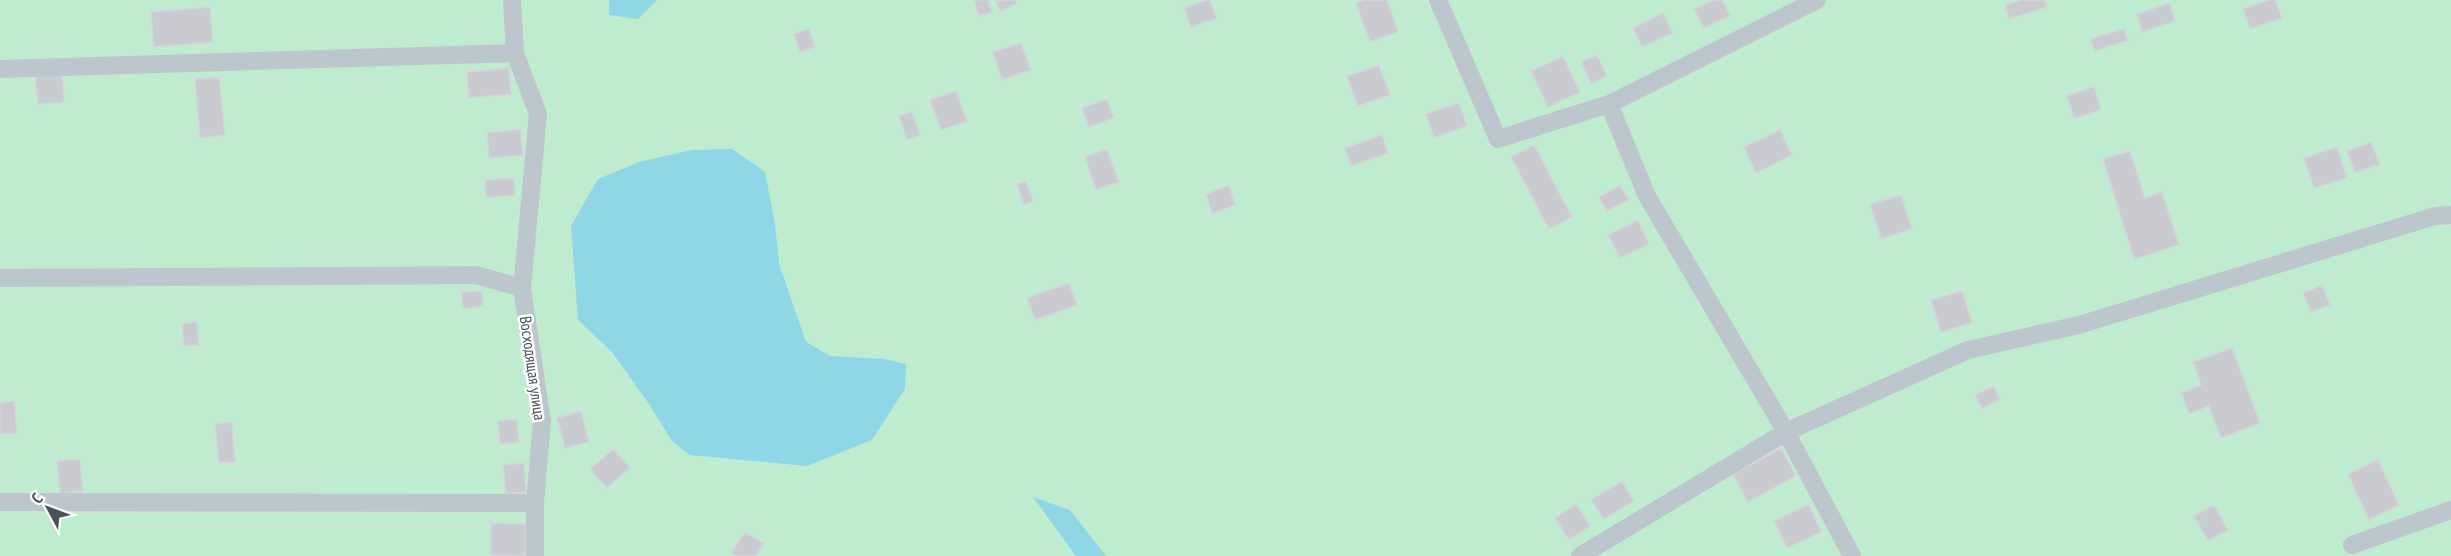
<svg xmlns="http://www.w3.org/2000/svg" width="2451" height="556" viewBox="0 0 2451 556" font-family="'PT Sans Narrow',sans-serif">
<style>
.green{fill:#bfeccf}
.water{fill:#8fd7e6}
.building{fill:#c9cbd1;stroke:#d3d5da;stroke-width:1.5}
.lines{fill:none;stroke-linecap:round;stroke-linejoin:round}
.lane{stroke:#bec6cd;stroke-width:18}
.labels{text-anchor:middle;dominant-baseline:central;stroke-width:5;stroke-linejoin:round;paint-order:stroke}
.street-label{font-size:16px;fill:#48525b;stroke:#fff}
</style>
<rect width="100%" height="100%" fill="#f1efef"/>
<path class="green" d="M0 0H2451V556H0Z"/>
<path class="water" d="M609 0H657L638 19 609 15Z
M732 149 765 172 775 224 779 264 806 342 830 356 884 359 906 364 905 389 872 440 807 466 690 455 672 441 647 401 612 352 578 320 571 226 598 179 639 162 692 150Z
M1033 497 1070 510 1106 556H1076Z"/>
<path class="building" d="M974 0H988L992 12 979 16Z
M1015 0 1016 4 1000 11 996 1Z
M1205 0H1210L1217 18 1191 27 1184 8Z
M1364 0H1387L1398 32 1370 42 1356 3Z
M1713 0H1722L1730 16 1704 28 1694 9Z
M2021 0H2044L2047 7 2009 19 2005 5Z
M2269 0H2275L2282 18 2250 29 2243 9Z
M2170 3 2175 21 2142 32 2137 14Z
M210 7 213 42 154 47 151 12Z
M1663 13 1673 33 1642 47 1633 28Z
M809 29 815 47 800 52 794 34Z
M2124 29 2128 40 2094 51 2091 39Z
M1021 43 1031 70 1002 80 993 52Z
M1597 55 1607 76 1591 84 1581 62Z
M1563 56 1580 92 1548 107 1531 71Z
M1379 65 1390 95 1358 106 1347 76Z
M509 68 511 94 469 98 467 72Z
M62 72 64 102 38 104 35 75Z
M219 77 225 135 200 138 195 79Z
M2094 87 2101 110 2074 118 2067 96Z
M956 91 967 121 941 130 930 100Z
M1107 99 1114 118 1089 127 1082 108Z
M1459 103 1467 126 1434 138 1426 114Z
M912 112 920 135 907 140 899 116Z
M520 129 523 155 489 158 487 133Z
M1780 130 1792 155 1756 173 1744 147Z
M1382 135 1388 153 1351 166 1345 148Z
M2371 142 2380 164 2355 173 2347 151Z
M1534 145 1572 217 1549 229 1511 157Z
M2337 147 2347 178 2314 188 2304 158Z
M1107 149 1119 182 1096 190 1085 157Z
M2130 151 2145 198 2162 192 2179 245 2134 259 2103 159Z
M514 178 515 195 486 198 485 180Z
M1026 181 1033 201 1024 205 1017 184Z
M1229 185 1235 205 1212 214 1206 194Z
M1620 185 1629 200 1607 211 1599 197Z
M1901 195 1912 229 1881 239 1870 204Z
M1638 220 1649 244 1620 258 1608 235Z
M1069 283 1077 305 1035 320 1027 298Z
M2322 285 2330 305 2311 312 2303 293Z
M482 291 483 306 463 309 461 292Z
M1962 291 1972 323 1941 332 1931 300Z
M197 322 199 345 184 346 182 324Z
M2232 348 2260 423 2221 438 2209 406 2189 414 2181 393 2201 385 2193 362Z
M1993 386 2000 399 1982 409 1975 395Z
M14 401 17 433 0 434V403Z
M581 411 589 442 565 448 557 418Z
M517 419 519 442 500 444 498 421Z
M232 422 235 462 219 463 215 424Z
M1781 448 1796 476 1748 502 1733 474Z
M613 449 630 467 607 488 590 469Z
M80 459 83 491 60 494 57 461Z
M2378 460 2399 505 2369 520 2348 474Z
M524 463 526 492 506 494 503 465Z
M1622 481 1634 501 1604 519 1591 500Z
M1576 504 1590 526 1569 540 1555 518Z
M1809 504 1821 532 1787 548 1774 521Z
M2214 505 2228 530 2208 541 2194 516Z
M491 523 526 524 525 556 491 555Z
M745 532 764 543 756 556H736L731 553Z"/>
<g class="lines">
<path class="lane" d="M512 0 515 53 538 114 522 288 542 421 535 503V556
M1438 0 1498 139 1609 104 1817 0
M0 69 515 53
M1609 104 1647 196 1786 432 1852 556
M0 278 476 275 522 288
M0 502 535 503
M2352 545 2451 510
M1580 556 1786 432 1968 350 2079 325 2435 216 2451 215"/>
</g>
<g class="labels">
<g class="street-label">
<text transform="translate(533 368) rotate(82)">Восходящая улица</text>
</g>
</g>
<g transform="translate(48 508) rotate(311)" stroke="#ffffff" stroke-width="4.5" paint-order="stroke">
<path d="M0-4.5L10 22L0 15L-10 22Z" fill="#48525b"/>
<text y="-9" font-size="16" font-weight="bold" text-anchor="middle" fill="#48525b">С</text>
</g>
</svg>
